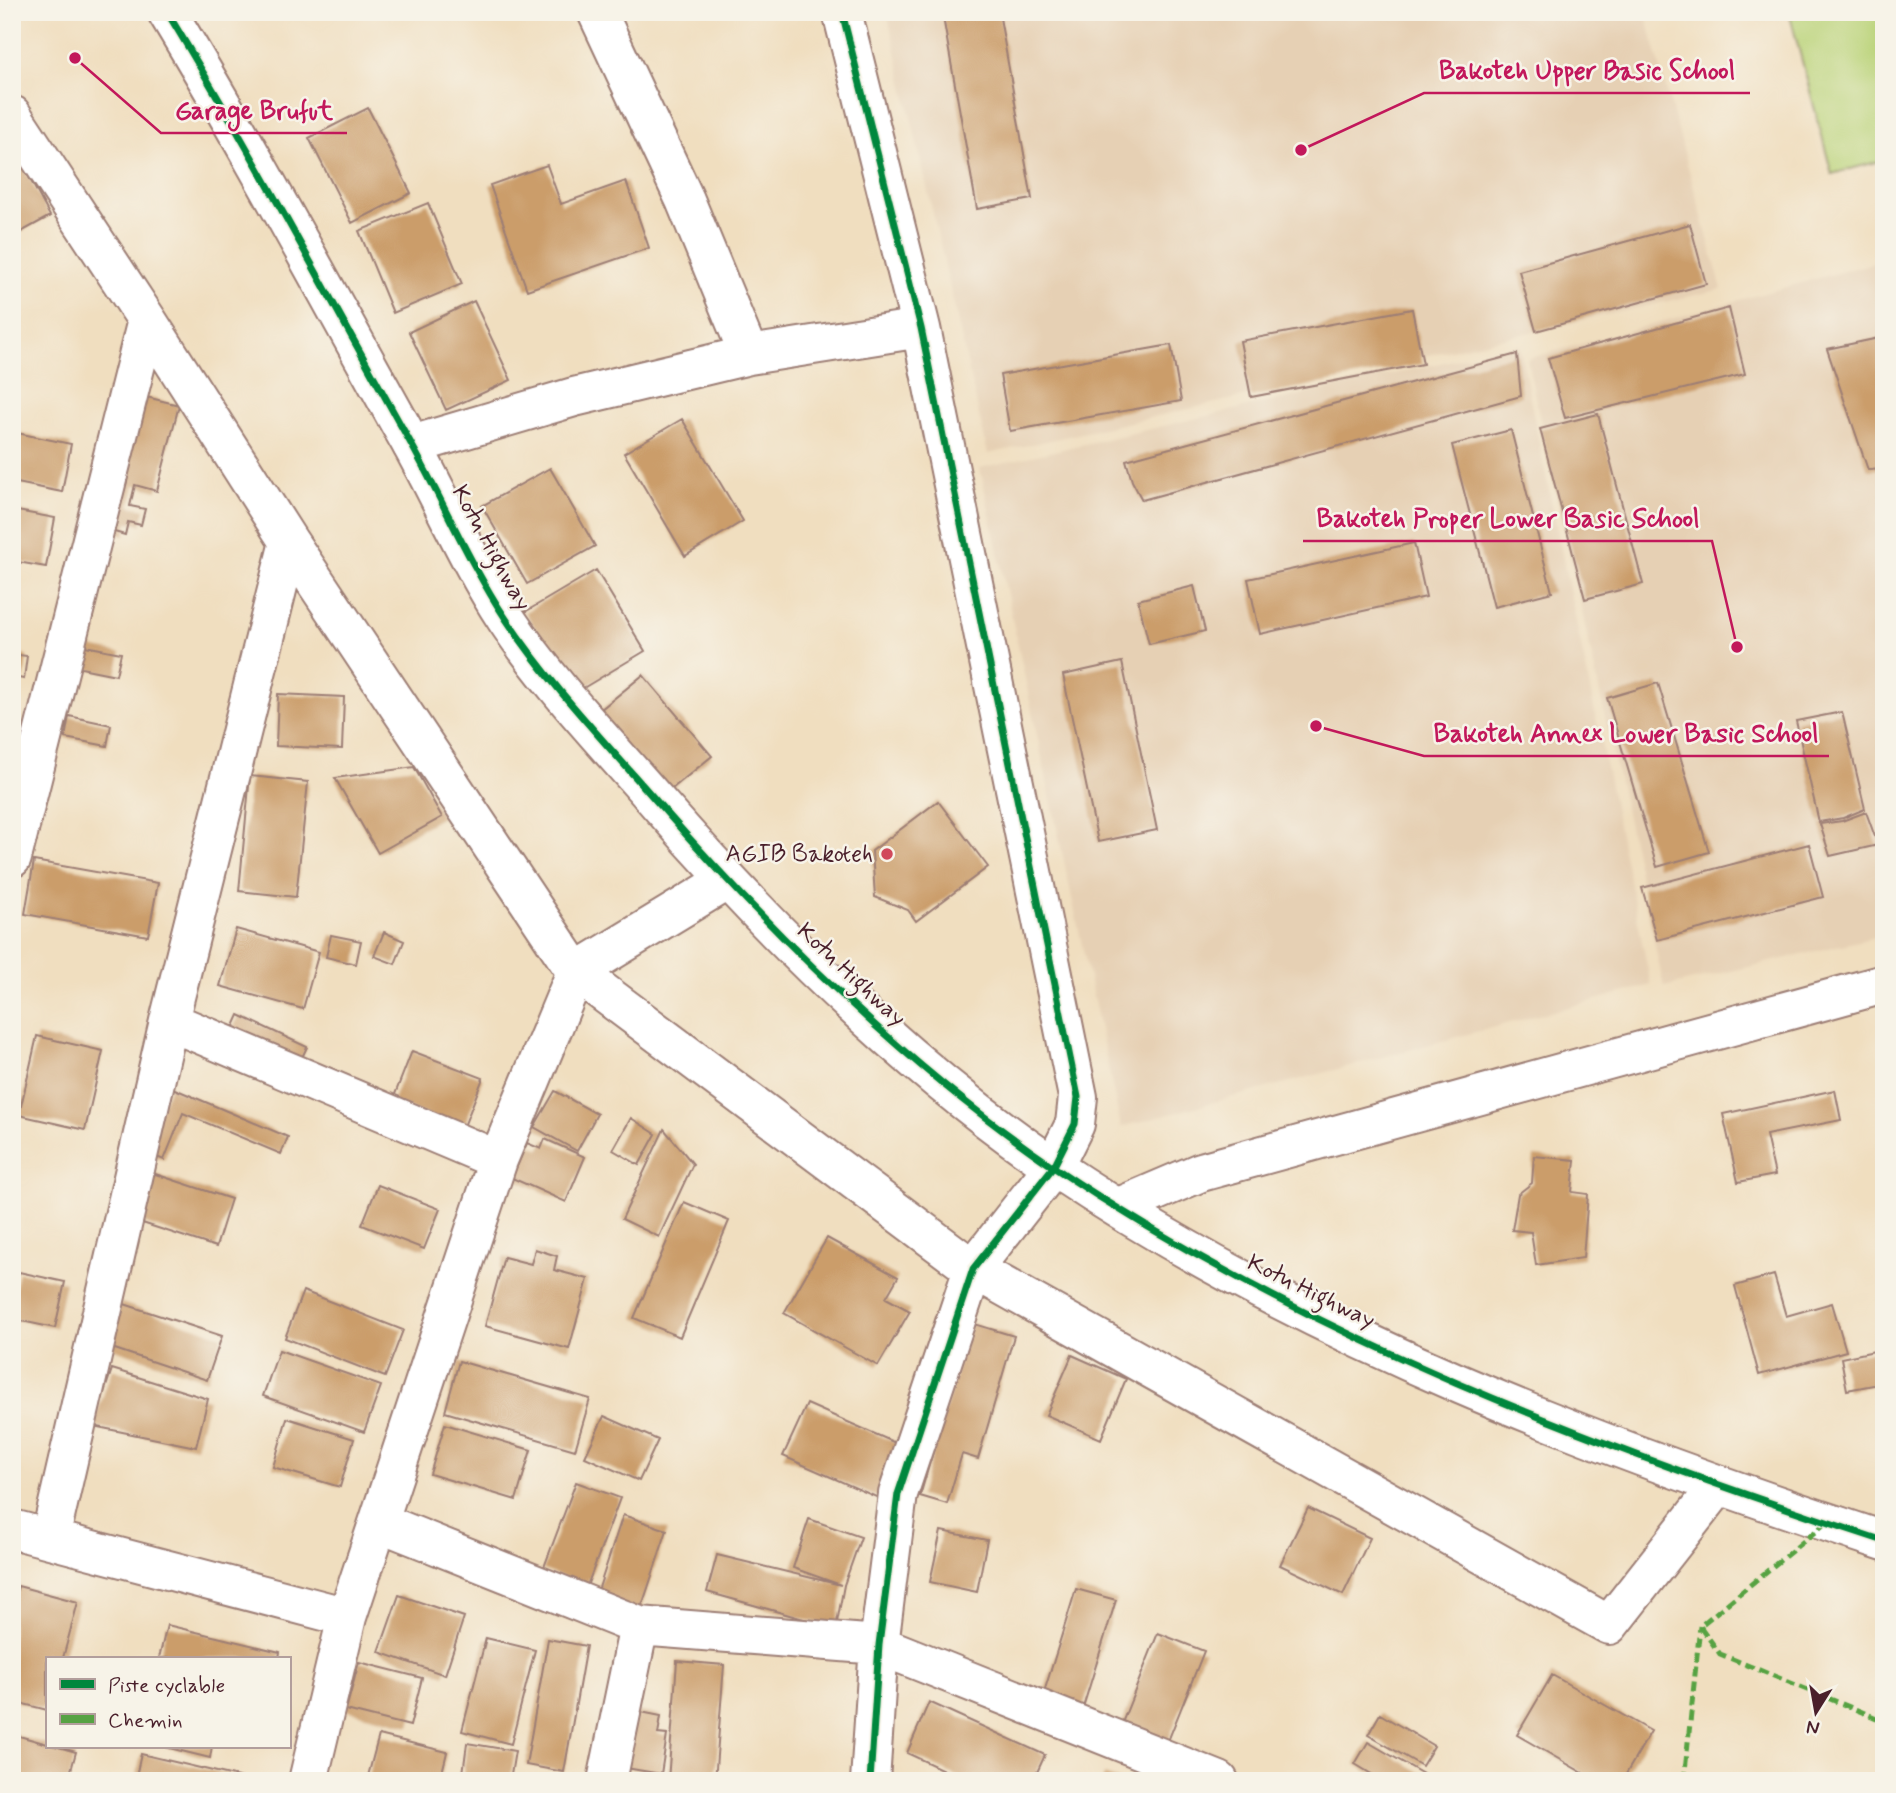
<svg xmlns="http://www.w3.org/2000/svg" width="1896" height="1793" viewBox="0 0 1896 1793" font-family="Mynerve,sans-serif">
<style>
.built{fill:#e6d0b4}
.green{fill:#bad378;stroke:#827952;stroke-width:2}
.building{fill:#cb9d6b}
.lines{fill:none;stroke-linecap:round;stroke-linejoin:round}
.minor-casing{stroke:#9d7e75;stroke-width:42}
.tertiary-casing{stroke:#9d7e75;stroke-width:42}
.minor{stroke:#fff;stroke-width:38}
.tertiary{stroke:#fff;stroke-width:38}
.quiet{stroke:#56a243;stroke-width:5;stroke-dasharray:10 5;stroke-linecap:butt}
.cycleway-casing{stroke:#f7f3e8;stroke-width:11}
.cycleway{stroke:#00873e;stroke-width:7}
.poi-dot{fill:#d1495b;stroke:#f7f3e8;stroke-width:2.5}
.labels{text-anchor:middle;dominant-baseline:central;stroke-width:5;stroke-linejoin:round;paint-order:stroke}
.street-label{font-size:24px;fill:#4a1f2b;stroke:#f7f3e8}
.poi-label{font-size:24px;fill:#4a1f2b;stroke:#f7f3e8;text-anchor:end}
.leader{fill:none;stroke:#c2185b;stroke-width:2.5}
.callout-dot{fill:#c2185b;stroke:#f7f3e8;stroke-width:2.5}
.callout-label{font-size:26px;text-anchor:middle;font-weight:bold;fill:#c2185b;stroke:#f7f3e8;stroke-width:5;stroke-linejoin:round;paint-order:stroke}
</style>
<rect width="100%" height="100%" fill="#f7f3e8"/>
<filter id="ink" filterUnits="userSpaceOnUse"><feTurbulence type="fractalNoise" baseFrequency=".0143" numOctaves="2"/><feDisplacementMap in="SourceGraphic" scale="14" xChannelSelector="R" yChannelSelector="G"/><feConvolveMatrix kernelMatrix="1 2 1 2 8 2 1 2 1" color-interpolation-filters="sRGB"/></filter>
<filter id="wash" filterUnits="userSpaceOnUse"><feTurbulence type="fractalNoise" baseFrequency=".00686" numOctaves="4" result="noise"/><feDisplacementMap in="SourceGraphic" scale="28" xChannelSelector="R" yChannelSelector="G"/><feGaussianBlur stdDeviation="1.57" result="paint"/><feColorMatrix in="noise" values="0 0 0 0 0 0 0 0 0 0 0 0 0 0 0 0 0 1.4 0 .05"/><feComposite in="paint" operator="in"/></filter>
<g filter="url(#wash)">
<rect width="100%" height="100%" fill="#f0debf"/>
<path class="built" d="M887 12H1645L1722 289 988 454Z
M1884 260V935L1664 987 1527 359Z
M1519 345 1651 985 1121 1127 980 468Z"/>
<path class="green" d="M1789 12H1884V160L1832 174Z"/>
<g id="blocks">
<path class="building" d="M967 12H999L1032 199 977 209 943 17Z
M368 108 411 193 352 223 309 138Z
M12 146 50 216 12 237Z
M547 165 561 204 626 181 649 248 527 290 490 185Z
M428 203 462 284 393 313 359 231Z
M1690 224 1706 284 1536 331 1519 271Z
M474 301 511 380 446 410 409 332Z
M1729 308 1745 374 1565 418 1548 358Z
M1412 309 1423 364 1251 397 1240 341Z
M1879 338 1884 351V469L1868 470 1827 349Z
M1171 345 1181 401 1010 431 1000 375Z
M1517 354 1521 396 1142 500 1132 481 1126 460Z
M142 396 179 405 157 491 135 485 130 506 145 509 141 525 128 522 125 535 107 530Z
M1598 414 1643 584 1585 599 1540 429Z
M682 419 743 521 685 556 624 453Z
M1511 430 1552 592 1494 607 1452 445Z
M12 432 71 444 62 492 12 482Z
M550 468 595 546 527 584 482 506Z
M12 510 55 518 46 567 12 561Z
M1414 543 1426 597 1260 634 1248 579Z
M596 570 645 651 575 693 525 612Z
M1194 586 1205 631 1149 644 1138 600Z
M80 645 121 653 116 675 76 667Z
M12 654 27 656 24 679 12 677Z
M1122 662 1157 830 1098 842 1063 675Z
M643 675 712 756 663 796 594 715Z
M1658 683 1709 852 1657 867 1607 698Z
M12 685 17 686 14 706H12Z
M278 694 344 697 342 749 276 746Z
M1842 712 1865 809 1843 818 1819 822 1796 721Z
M69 716 111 725 107 746 65 738Z
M414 767 442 817 378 853 335 778Z
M250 776 308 782 296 897 239 891Z
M938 801 988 867 916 921 908 910 875 897 872 851Z
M1866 812 1878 845 1830 856 1820 824 1842 821Z
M1809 844 1823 897 1657 940 1642 888Z
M34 861 158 883 148 936 25 914Z
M236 929 319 952 303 1009 220 986Z
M384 932 404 941 395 964 374 956Z
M331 935 361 941 356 964 326 957Z
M239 1015 307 1047 297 1068 229 1037Z
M37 1036 103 1051 85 1130 19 1115Z
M412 1051 483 1078 463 1129 392 1102Z
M170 1087 288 1137 281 1154 183 1113 164 1160 142 1151Z
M1835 1090 1841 1120 1766 1135 1775 1175 1738 1182 1723 1114Z
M555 1091 597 1114 577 1151 534 1127Z
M631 1118 656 1134 639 1165 613 1150Z
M664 1129 693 1164 659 1237 622 1219Z
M545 1139 585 1157 566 1202 512 1178 527 1143 541 1149Z
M1534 1156 1575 1160 1572 1192 1588 1194 1583 1258 1536 1265 1531 1232 1512 1230 1518 1194 1532 1183Z
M140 1169 231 1199 216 1247 124 1217Z
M378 1185 440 1209 424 1249 362 1225Z
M684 1202 729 1221 680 1337 634 1318Z
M827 1238 898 1277 886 1298 910 1311 878 1366 784 1313Z
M535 1249 557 1256 554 1270 588 1279 569 1349 485 1326 504 1257 531 1264Z
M19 1272 65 1282 55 1328 12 1319V1301Z
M1774 1275 1786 1316 1832 1303 1846 1351 1759 1375 1735 1286Z
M303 1291 403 1330 385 1377 285 1338Z
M121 1303 222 1336 207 1380 106 1346Z
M971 1323 1014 1336 978 1459 962 1454 947 1504 920 1496Z
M1884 1349V1383L1847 1390 1841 1358Z
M279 1350 381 1386 364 1432 263 1396Z
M1072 1355 1126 1379 1101 1439 1046 1415Z
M459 1361 590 1399 575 1450 445 1412Z
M112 1369 208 1399 196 1447 93 1426Z
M807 1404 907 1448 883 1500 783 1456Z
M604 1416 658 1440 639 1481 585 1457Z
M287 1418 354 1439 340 1487 273 1467Z
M445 1424 531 1450 516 1500 430 1474Z
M576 1482 620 1498 587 1586 543 1570Z
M1308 1508 1370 1538 1343 1595 1280 1565Z
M623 1515 667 1530 638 1618 594 1603Z
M809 1519 861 1537 844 1585 836 1628 707 1592 717 1555 841 1585 793 1568Z
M941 1531 987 1540 977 1592 930 1582Z
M18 1586 78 1602 63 1658H47V1710L12 1701V1608Z
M1076 1589 1116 1600 1081 1714 1041 1702Z
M399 1595 464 1617 445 1675 379 1652Z
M167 1625 280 1652 279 1658H159Z
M1158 1633 1204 1651 1162 1756 1116 1738Z
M486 1638 535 1650 511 1744 462 1731Z
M548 1639 586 1646 564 1772 526 1765Z
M677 1661 724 1665 715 1781H668Z
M359 1662 422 1678 410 1726 346 1710Z
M1552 1675 1651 1731 1622 1781H1597L1517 1735Z
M929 1702 1045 1755 1033 1781H967L907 1753Z
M636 1711 661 1716 658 1734 667 1735 661 1774 626 1768Z
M1380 1714 1434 1746 1422 1766 1368 1735Z
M12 1734 76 1752 68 1781H12Z
M379 1735 447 1752 440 1781H385L368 1776Z
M1368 1742 1435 1781H1383L1355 1764Z
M467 1743 515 1751 510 1781H462Z
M161 1746H212L210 1758Z
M141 1754 251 1780V1781H135Z
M1104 1775 1119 1780V1781H1102Z"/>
</g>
</g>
<g filter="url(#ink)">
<use href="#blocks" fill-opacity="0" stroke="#9d7e75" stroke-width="2"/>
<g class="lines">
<g class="minor-casing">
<path id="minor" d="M597 12 685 200 749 355
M842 12 921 328 1078 1097 1075 1124 1054 1166 973 1269 898 1494 879 1645 870 1781
M12 115 147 320 12 858
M147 320 289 542 576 972 973 1269 1609 1625 1719 1485
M412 445 574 397 749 355 921 328
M169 1021 498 1160
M1119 1207 1201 1172 1884 984
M379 1522 639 1626 879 1645 1219 1781
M12 1529 347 1617
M50 1539 169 1021 289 542
M308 1781 347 1617 498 1160 576 972 726 881
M607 1781 639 1626"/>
</g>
<g class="tertiary-casing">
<path id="tertiary" d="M167 12C252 152 329 297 409 440 442 499 469 563 506 619 550 685 607 744 659 804 776 938 907 1067 1055 1168 1307 1337 1597 1447 1884 1541"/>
</g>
<use href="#minor" class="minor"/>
<use href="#tertiary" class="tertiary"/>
<path class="quiet" d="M1827 1522 1700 1626 1720 1654 1884 1721
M1684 1781 1700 1626"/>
<g class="cycleway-casing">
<path id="cycleway" d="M167 12C252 152 329 297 409 440 442 499 469 563 506 619 550 685 607 744 659 804 776 938 907 1067 1055 1168 1307 1337 1597 1447 1884 1541
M842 12 921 328 1078 1097 1075 1124 1054 1166 973 1269 898 1494 879 1645 870 1781"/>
</g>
<use href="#cycleway" class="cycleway"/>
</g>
</g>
<circle class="poi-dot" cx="887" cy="854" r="7"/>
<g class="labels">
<g class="street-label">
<text transform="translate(491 548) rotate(61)">Kotu Highway</text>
<text transform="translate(851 975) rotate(43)">Kotu Highway</text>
<text transform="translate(1311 1292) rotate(26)">Kotu Highway</text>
</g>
<g class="poi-label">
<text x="873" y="854">AGIB Bakoteh</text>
</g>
</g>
<path class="leader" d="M1301 150L1424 93H1750M75 58L161 133H347M1737 647L1712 541H1303M1316 726L1424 756H1829"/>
<g class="callout-dot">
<circle cx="1301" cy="150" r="7"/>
<circle cx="75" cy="58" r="7"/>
<circle cx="1737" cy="647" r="7"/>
<circle cx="1316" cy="726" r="7"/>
</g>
<g class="callout-label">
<text x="1587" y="79">Bakoteh Upper Basic School</text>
<text x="254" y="119">Garage Brufut</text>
<text x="1508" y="527">Bakoteh Proper Lower Basic School</text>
<text x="1626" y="742">Bakoteh Annex Lower Basic School</text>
</g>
<rect width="1896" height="1793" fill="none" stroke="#f7f3e8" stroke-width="42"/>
<rect x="46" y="1657" width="245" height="91" fill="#f7f3e8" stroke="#b29e9c" stroke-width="2"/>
<rect x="60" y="1679" width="35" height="10" fill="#00873e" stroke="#b29e9c" stroke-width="2"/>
<text x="108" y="1692" font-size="21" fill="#4a1f2b">Piste cyclable</text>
<rect x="60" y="1714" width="35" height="10" fill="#56a243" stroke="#b29e9c" stroke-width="2"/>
<text x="108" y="1727" font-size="21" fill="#4a1f2b">Chemin</text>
<g transform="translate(1816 1712) rotate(191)" stroke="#f7f3e8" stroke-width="5" paint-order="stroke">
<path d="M0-5L12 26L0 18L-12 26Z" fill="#4a1f2b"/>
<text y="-10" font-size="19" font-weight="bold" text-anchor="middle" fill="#4a1f2b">N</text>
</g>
</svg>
